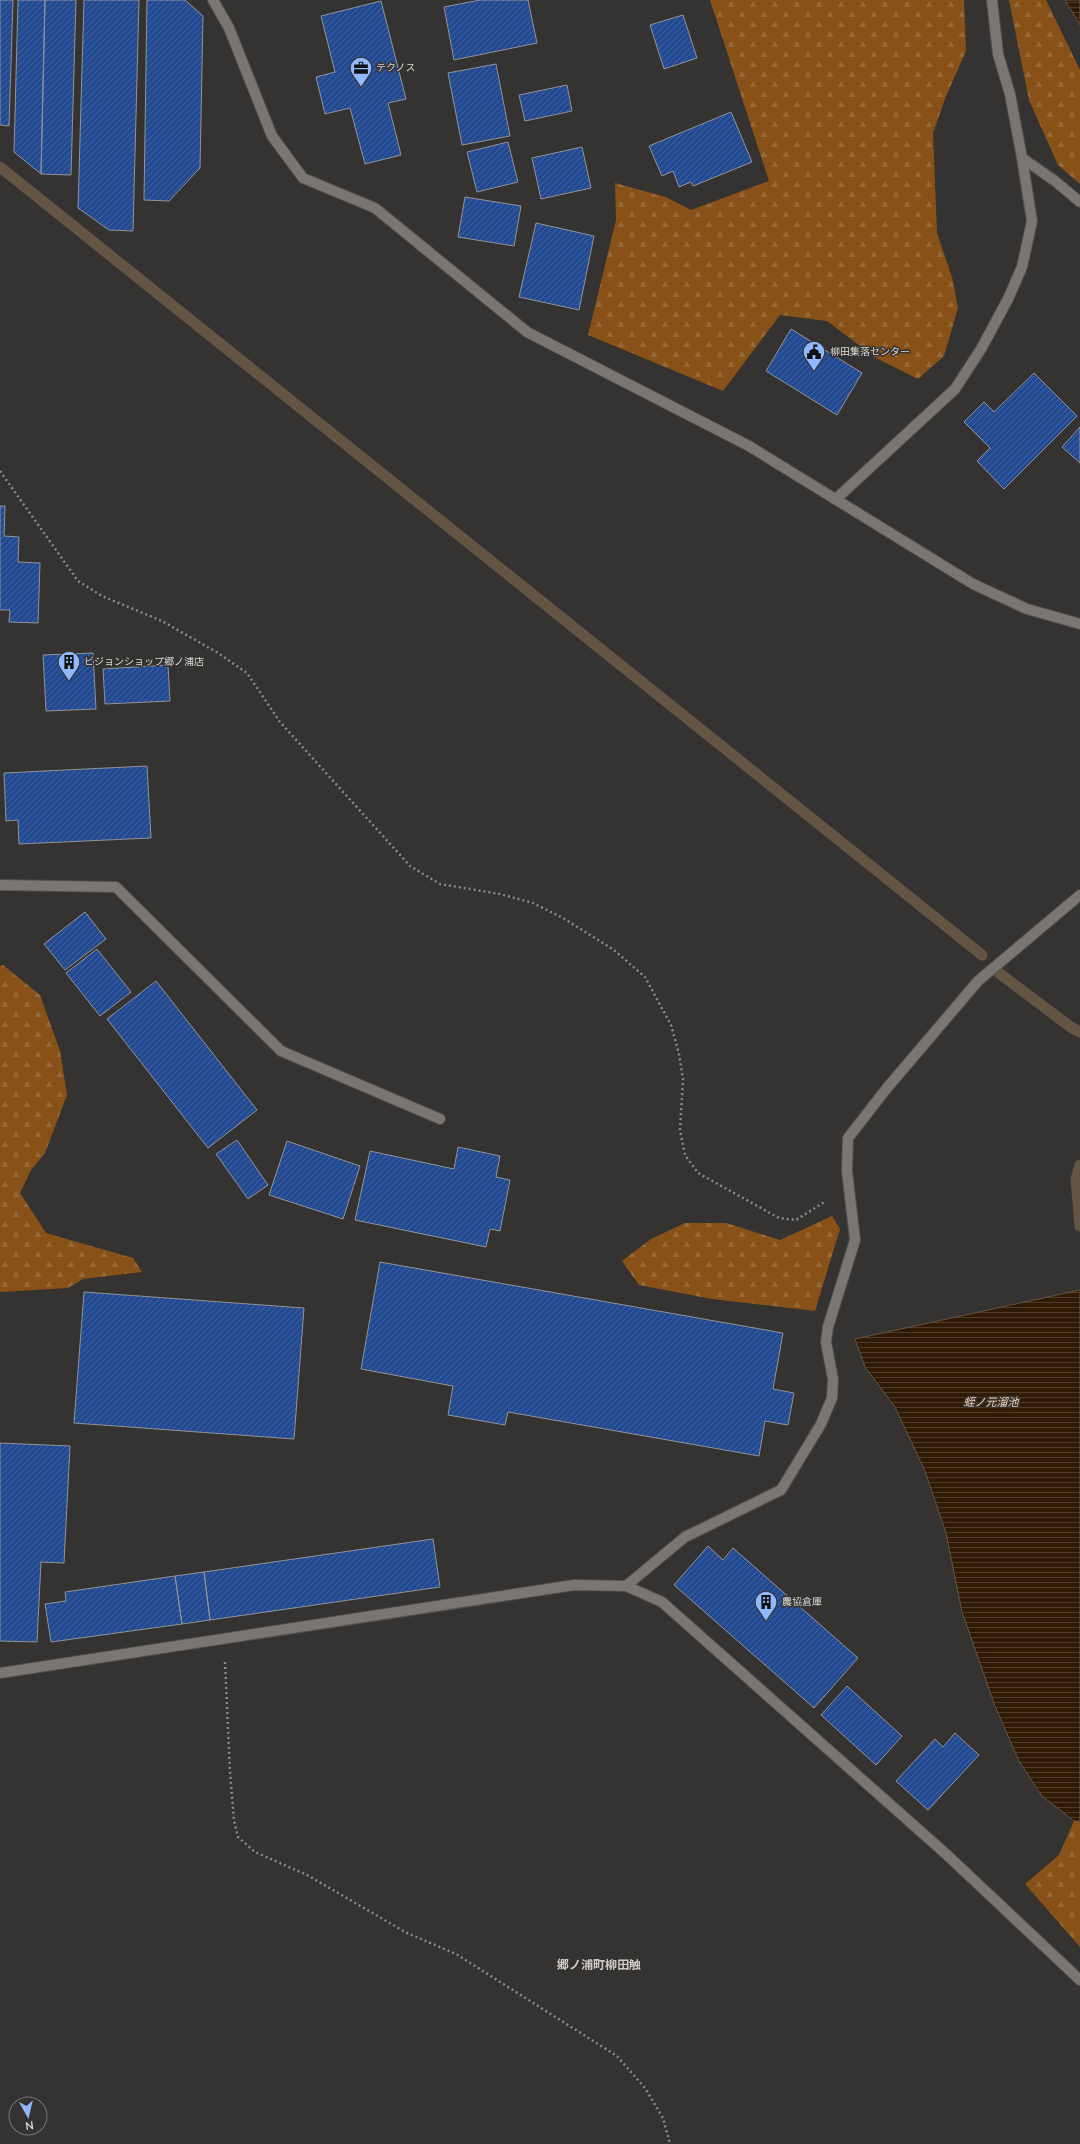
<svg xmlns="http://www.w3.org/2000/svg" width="1080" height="2144" viewBox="0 0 1080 2144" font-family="'Nunito Sans','Noto Sans JP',sans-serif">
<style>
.forest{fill:url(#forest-firs)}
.water{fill:url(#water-rules);stroke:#645444}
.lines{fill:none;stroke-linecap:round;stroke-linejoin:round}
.stream{stroke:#645444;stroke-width:11}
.building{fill:url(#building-hatch);stroke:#919396}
.service-casing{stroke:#52504e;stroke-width:12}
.minor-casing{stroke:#52504e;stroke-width:12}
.path{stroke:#8a8987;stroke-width:2.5;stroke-dasharray:2 3;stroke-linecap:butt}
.service{stroke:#797674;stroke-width:10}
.minor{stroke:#797674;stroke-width:10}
.labels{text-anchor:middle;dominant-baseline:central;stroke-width:3;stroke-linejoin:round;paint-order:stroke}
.poi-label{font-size:10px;fill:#dbdad8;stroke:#353331;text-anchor:start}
.water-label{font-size:11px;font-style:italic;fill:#fbd4b3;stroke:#353331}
.quarter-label{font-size:12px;font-weight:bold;fill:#cecbc8;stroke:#353331}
</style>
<defs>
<pattern id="forest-firs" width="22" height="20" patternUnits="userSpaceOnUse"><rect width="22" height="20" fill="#875117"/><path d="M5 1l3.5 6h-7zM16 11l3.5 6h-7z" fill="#976938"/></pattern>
<pattern id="water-rules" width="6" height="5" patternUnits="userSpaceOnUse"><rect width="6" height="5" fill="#311a04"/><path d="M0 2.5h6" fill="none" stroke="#4e3b28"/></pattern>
<pattern id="building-hatch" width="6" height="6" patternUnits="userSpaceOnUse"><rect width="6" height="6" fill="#234990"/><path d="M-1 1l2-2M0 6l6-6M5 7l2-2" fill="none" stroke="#42639f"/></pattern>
</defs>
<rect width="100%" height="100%" fill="#353331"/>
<path class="forest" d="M710 0H964L966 51 946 96 933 133 937 233 952 277 958 308 944 356 918 379 876 358 827 321 780 315 723 391 588 335 616 220 615 183 666 197 691 210 769 181Z
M1009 0H1046L1080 70V184L1058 165 1029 100Z
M3 965 40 995 60 1051 67 1095 45 1153 31 1170 20 1193 46 1233 133 1258 142 1272 83 1279 68 1288 0 1292V966Z
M832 1216 840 1229 815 1311 712 1299 639 1285 622 1261 651 1239 685 1223H726L780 1240Z
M1074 1821H1080V1947L1025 1884 1059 1855Z"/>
<path class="water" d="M1065 0H1080V25Z
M1080 1290V1821H1074L1042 1796 1019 1761 995 1706 962 1612 946 1533 925 1471 895 1407 865 1367 855 1339Z"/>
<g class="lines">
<path class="stream" d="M0 167 982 955
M999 973 1072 1028 1080 1032
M1080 1165 1076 1179 1080 1226"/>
</g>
<path class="building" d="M0 0H13L9 126 0 125Z
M18 0H45L41 174 14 152Z
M45 0H76L71 175 41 174Z
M84 0H139L133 231 109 230 78 208Z
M147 0H185L203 16 200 168 169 201 144 200Z
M480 0H528L537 43 454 60 444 7Z
M381 1 406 99 388 103 401 155 365 164 350 108 325 114 316 77 335 72 321 16Z
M683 15 697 58 664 69 650 25Z
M496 64 510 136 462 145 448 73Z
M567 85 572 111 525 121 519 95Z
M731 112 752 162 693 186 691 182 679 187 673 171 662 176 649 146Z
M508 142 518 182 477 192 467 152Z
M582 147 591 188 541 199 532 158Z
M465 197 521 206 514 246 458 237Z
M536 223 594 236 579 310 519 297Z
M791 329 862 373 837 415 766 371Z
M1034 373 1077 416 1004 489 977 461 990 448 964 422 984 402 994 412Z
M1080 427V463L1062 447Z
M0 506H5L4 536 19 537 18 562 40 563 38 623 9 622 10 610H0Z
M93 653 96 709 46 711 43 655Z
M168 665 170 701 105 704 103 669Z
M147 766 151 838 19 844 18 820 6 821 4 773Z
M85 912 106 939 65 970 44 944Z
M97 949 131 992 100 1016 66 973Z
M156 981 257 1110 208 1148 107 1019Z
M237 1140 268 1185 248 1199 216 1154Z
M287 1141 360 1166 343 1219 269 1195Z
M458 1147 500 1156 496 1177 510 1180 500 1231 490 1229 486 1247 355 1220 370 1151 454 1169Z
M380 1262 783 1333 773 1389 794 1393 788 1425 765 1421 759 1456 508 1412 505 1425 448 1415 453 1386 361 1369Z
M84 1292 304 1308 294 1439 74 1423Z
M0 1443 70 1446 64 1563 41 1562 37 1642 0 1641Z
M433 1539 440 1587 210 1620 204 1572Z
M708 1546 723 1560 733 1548 858 1658 814 1708 674 1585Z
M204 1572 210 1620 182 1624 175 1576Z
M175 1576 182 1624 51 1642 45 1604 66 1601 65 1592Z
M847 1686 902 1736 876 1765 821 1715Z
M955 1733 979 1755 928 1810 896 1781 935 1739 943 1747Z"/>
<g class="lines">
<g class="service-casing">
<path id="service" d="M0 885 116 887 281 1051 440 1119"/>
</g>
<g class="minor-casing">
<path id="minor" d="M213 0 229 28 272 136 303 178 375 208 527 332 749 446 973 584 1027 609 1080 624
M992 0 998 54 1010 94 1022 158 1055 181 1080 202
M836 499 955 389 981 349 1008 299 1022 267 1032 221 1022 158
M626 1586 685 1537 781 1490 821 1424 832 1398 833 1379 826 1342 828 1327 855 1240 847 1171 848 1138 887 1088 978 981 1080 895
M0 1673 574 1585 626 1586 662 1602 946 1854 1080 1980"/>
</g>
<path class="path" d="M0 471 78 581 102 596 162 621 218 653 247 673 280 722 410 866 440 884 500 894 533 903 563 918 614 950 645 977 671 1025 679 1054 683 1079 680 1130 685 1155 698 1173 779 1218 796 1220 826 1201
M225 1662 230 1772 234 1820 238 1837 255 1852 307 1875 407 1933 456 1954 617 2056 645 2088 663 2118 670 2144"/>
<use href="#service" class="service"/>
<use href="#minor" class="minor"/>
</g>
<defs>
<g id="office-pin" transform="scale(1.15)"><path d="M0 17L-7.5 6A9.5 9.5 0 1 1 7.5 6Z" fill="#91b8fd" stroke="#353331"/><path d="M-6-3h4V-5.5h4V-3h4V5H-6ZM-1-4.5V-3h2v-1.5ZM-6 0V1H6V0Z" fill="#111"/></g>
<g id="civic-pin" transform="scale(1.15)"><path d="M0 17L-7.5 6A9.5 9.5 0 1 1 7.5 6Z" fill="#91b8fd" stroke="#353331"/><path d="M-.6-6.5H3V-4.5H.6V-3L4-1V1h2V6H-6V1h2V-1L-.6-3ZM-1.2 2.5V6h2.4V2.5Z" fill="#111"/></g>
<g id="building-pin" transform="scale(1.15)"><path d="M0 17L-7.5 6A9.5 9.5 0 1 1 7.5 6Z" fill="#91b8fd" stroke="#353331"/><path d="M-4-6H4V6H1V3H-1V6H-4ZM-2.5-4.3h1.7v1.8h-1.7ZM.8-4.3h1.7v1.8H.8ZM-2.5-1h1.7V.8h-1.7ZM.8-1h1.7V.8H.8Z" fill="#111"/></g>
</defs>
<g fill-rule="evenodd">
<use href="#office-pin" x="361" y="68"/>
<use href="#civic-pin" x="814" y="352"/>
<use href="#building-pin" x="69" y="662"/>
<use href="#building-pin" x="766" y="1602"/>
</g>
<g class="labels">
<g class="poi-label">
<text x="376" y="68">テクノス</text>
<text x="830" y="352">柳田集落センター</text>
<text x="84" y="662">ビジョンショップ郷ノ浦店</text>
<text x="782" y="1602">農協倉庫</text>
</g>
<g class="water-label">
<text x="991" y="1402">蛭ノ元溜池</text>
</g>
<g class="quarter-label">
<text x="599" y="1965">郷ノ浦町柳田触</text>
</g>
</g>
<g transform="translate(28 2116) rotate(172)"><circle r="19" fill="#353331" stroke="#777674"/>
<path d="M0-3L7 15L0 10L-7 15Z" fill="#91b8fd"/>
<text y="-6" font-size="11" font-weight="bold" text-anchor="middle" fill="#dbdad8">N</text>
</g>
</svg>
